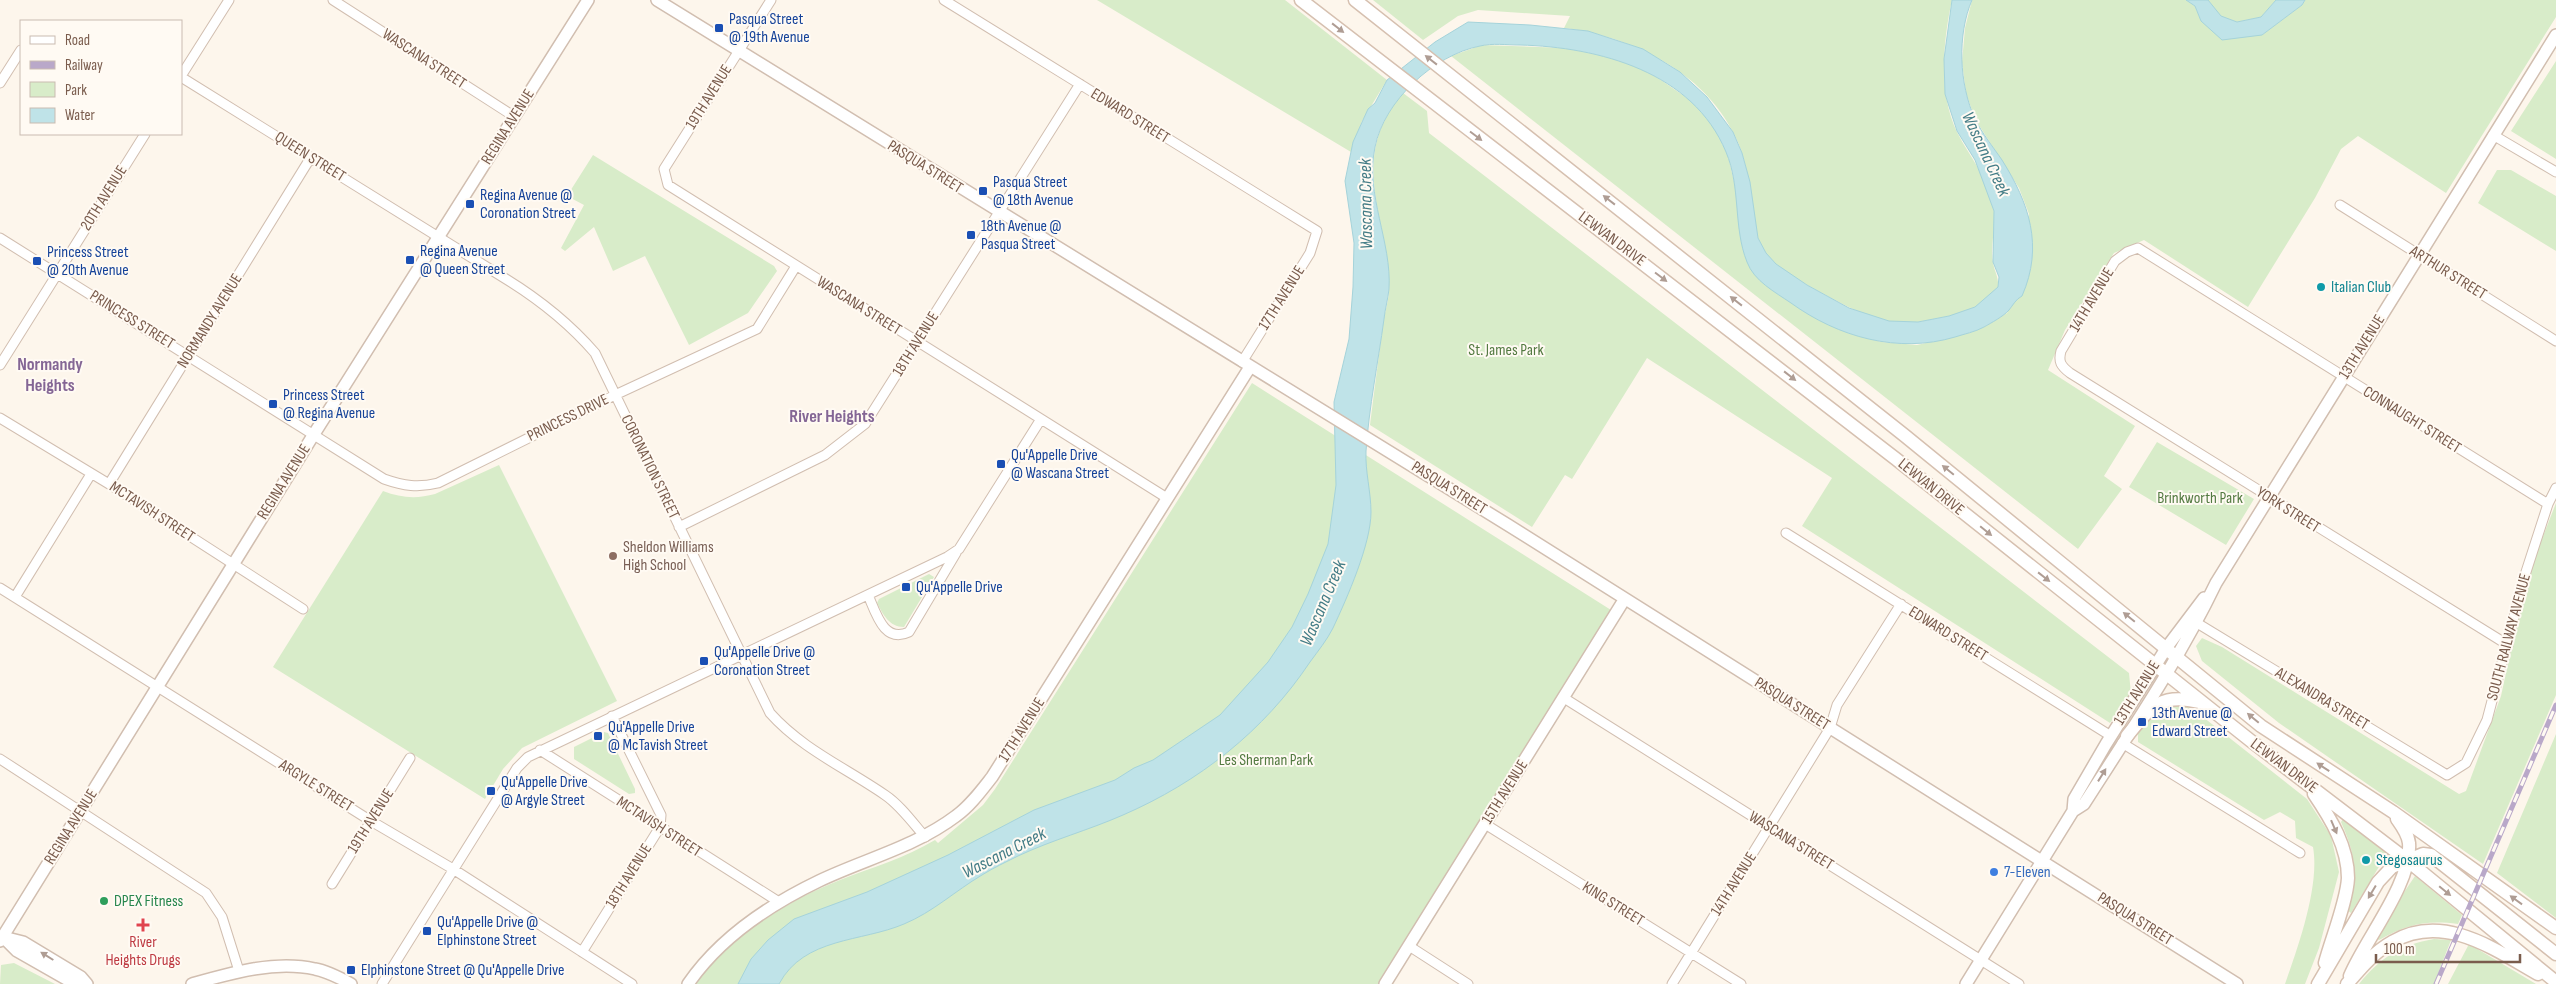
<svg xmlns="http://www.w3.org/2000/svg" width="2556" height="984" viewBox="0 0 2556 984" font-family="'Sofia Sans Condensed',sans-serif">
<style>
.green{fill:#d8ecc9}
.water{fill:#bfe3e8;stroke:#a5d3da}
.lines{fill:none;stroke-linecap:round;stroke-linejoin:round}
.minor-casing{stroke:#d1beb0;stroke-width:11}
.tertiary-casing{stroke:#d1beb0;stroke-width:14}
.secondary-casing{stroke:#d6c0b0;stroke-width:15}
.minor{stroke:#fff;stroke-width:9}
.tertiary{stroke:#fff;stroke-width:11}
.secondary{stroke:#fff;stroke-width:12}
.rail-casing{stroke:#b9a8c9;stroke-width:5}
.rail{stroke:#fffaf3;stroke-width:3;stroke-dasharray:9;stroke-linecap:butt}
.oneway{fill:#af9d94}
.transit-dot{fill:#1a4fb4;stroke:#fffaf3;stroke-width:2}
.culture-dot{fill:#0f9aa8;stroke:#fffaf3;stroke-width:2}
.education-dot{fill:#8d6e63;stroke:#fffaf3;stroke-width:2}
.shop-dot{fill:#3f7fe0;stroke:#fffaf3;stroke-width:2}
.leisure-dot{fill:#2e9e5b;stroke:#fffaf3;stroke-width:2}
.health-dot{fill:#e0444e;stroke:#fffaf3;stroke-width:2}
.labels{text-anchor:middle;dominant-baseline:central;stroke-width:4;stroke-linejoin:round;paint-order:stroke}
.transit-label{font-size:16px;fill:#164399;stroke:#fffaf3;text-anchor:start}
.street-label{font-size:16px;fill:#7a5c4d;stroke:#fffaf3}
.culture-label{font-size:16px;fill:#0d838f;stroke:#fffaf3;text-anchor:start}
.park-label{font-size:16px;fill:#537a41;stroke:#fffaf3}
.education-label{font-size:16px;fill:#785e54;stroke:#fffaf3;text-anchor:start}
.shop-label{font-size:16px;fill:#366cbe;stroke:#fffaf3;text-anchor:start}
.leisure-label{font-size:16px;fill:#27864d;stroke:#fffaf3;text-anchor:start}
.health-label{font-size:16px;fill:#be3a42;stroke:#fffaf3}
.water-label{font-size:18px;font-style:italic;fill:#437c86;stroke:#fffaf3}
.neighbourhood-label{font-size:18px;font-weight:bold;fill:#846695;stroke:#fffaf3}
</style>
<rect width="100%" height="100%" fill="#fdf6ec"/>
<path class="green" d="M1097 0H1285L1387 80 1362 121 1351 152Z
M1373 0H1952C1943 41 1938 93 1957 132 1970 158 1991 181 1994 212 1996 228 1990 245 1993 262 1994 271 1999 277 1998 287 1991 294 1984 302 1975 307 1966 313 1950 316 1939 318 1927 320 1914 324 1902 323 1872 322 1843 304 1818 291 1800 281 1778 270 1766 253 1750 232 1755 201 1748 177 1745 162 1741 147 1734 134 1703 71 1630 36 1564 28L1570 16 1478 10 1458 16 1423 40Z
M1972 0H2186L2195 6 2201 21 2262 35 2302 5 2305 0H2556V17L2446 193 2358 136 2341 149 2315 198 2248 307 2144 240 2114 253 2065 330 2048 370 2135 426 2104 476 2122 489 2078 549 1451 56 1482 45 1566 48 1613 58 1638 67 1661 80 1687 98 1704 113 1716 131 1728 156 1736 190 1740 232 1836 327 1862 337 1882 342 1917 345 1969 333 1984 327 2007 313 2015 299 2029 214 2019 188 1975 119 1966 93 1962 62 1965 28Z
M2208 0H2276L2261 17 2237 22 2220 16Z
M2556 61V159L2511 131Z
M1403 93 1427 111 1429 133 2129 673 2131 694 2110 723 1802 526 1832 478 1647 358 1572 479 1565 475 1532 527 1370 425C1374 391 1379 357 1383 323 1385 311 1390 297 1389 285 1386 213 1348 157 1403 93Z
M593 155 774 266 777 271 748 313 689 345 645 256 613 271 594 227 565 251 561 248 584 205 567 196Z
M2497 170H2511L2556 196V251L2478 203Z
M1252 383 1611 610 1379 984H696C728 938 788 900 840 880 873 867 905 858 935 840L938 843 983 805 995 789Z
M2157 442 2254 499 2226 545 2129 487Z
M499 465 617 701 522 748 503 769 485 799 273 667 383 491C401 498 417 499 435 494Z
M2556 503V695L2483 864 2279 723 2202 661 2196 646 2202 638 2222 647 2459 794 2466 791 2501 696 2526 580Z
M929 574 934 577 904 627C889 627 883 614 877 603L879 599Z
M2173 704 2189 706 2307 799 2331 836 2339 872 2319 948 2305 984H2285C2298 947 2320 886 2313 847L2296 838 2295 821 2280 812 2264 820 2138 742V732L2153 713Z
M604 732 608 733 635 789V793L629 794 574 759V747Z
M2556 734V918L2497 873Z
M2343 819 2390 856 2380 865 2351 913 2347 910C2357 872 2357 858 2341 822Z
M2415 876 2462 915 2458 924C2426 920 2408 924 2379 940L2374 937Z
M2434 939 2451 940 2434 984H2359C2381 957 2400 945 2434 939Z
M2469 944 2536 984H2448Z
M14 963 55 984H0L1 965Z"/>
<path class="water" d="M1952 0H1972C1957 35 1959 84 1975 119 1982 133 1993 147 2002 160 2029 203 2044 246 2022 296 2016 299 2013 305 2009 310 2004 316 1991 323 1984 327 1975 332 1964 334 1955 337 1898 354 1838 337 1791 303 1775 292 1754 281 1747 262 1733 227 1741 187 1726 152 1693 72 1599 47 1520 45 1507 45 1492 43 1480 46 1434 55 1384 101 1375 147 1365 195 1392 242 1389 289 1388 299 1385 309 1384 319 1378 363 1369 407 1366 451 1365 471 1371 492 1371 512 1371 544 1347 598 1333 628 1327 640 1318 651 1310 662 1264 731 1199 782 1123 815 1089 830 1052 840 1018 856 1006 862 993 868 982 875 955 891 933 912 904 924 862 942 804 937 779 984H738L751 959 768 940 794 919 867 892 948 855 1034 810 1115 780 1134 768 1153 760 1220 715 1268 662 1292 627 1308 594 1328 544 1336 485 1334 402 1349 339 1353 287 1354 243 1345 181 1353 142 1368 109 1375 103 1387 80 1435 42 1468 22 1530 25 1588 31 1643 49 1680 72 1707 97 1733 132 1742 153 1750 182 1758 238 1766 253 1776 264 1807 285 1849 308 1889 321 1918 322 1949 316 1975 307 1998 287 1999 277 1993 262 1994 211 1975 160 1957 131 1945 94 1944 59Z
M2186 0H2208L2221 16 2237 22 2261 17 2276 0H2305L2302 5 2262 35 2222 40 2201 21 2195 6Z"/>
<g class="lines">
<g class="minor-casing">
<path id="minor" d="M333 0 515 117
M771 0 664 169 668 185 1167 498
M944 0 1317 231 1310 253 1242 362
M181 76 229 0
M181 77 506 279C540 300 569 323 595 353L770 713C802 749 846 768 885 795 900 805 913 823 925 837
M0 83 21 50
M2493 135 2556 172
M2340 205 2556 341
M0 238 384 479C404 486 418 488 438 483L615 395 757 329 796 266
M0 365 145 134
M0 418 109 484 303 609
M109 484 311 157
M679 527 825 455 865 424 1080 84
M1786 533 2111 736
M0 588 371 821 453 869 632 984
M868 595C876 613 884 644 909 632L956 553
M15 597 91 474
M2197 623 2447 775 2466 763 2487 720 2525 575 2548 504 2556 488
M2508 645 2070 373C2061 366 2058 362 2061 351L2115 261 2127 252 2138 248 2548 504
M1564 698 2019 984
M2122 743 2300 853
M540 750 779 902
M0 759 206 893 222 917 239 971
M1485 824 1741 984
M332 884 410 758
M1409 946 1468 984
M582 952 660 827 661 815 612 716
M382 984 517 768 528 757 947 557 959 549 1041 419
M1672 984 1830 728 1837 705 1901 604"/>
</g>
<g class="tertiary-casing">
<path id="tertiary" d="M657 0 1508 525 2237 984
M2073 811 2074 799 2106 744 2167 647 2204 598
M3 937 23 942 81 977 87 984
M3 937 17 951 75 984
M0 941 314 434 588 0
M192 984C231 973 275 960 315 969 327 971 340 978 351 984
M688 984C719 939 769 905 819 881 865 859 915 847 956 816 970 806 981 791 992 777L1250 367
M1385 984 1624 600
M1966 984 2073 811 2084 804C2130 732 2179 660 2216 583L2556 35"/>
</g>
<g class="secondary-casing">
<path id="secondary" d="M1301 0 1896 459 2251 741 2407 860 2556 982
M1355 0 1904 435 2261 726 2393 812 2556 928
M2127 736C2150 708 2160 692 2199 702
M2314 794C2331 819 2348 847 2348 878 2347 901 2331 940 2325 963
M2350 976C2366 938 2412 883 2409 843 2408 834 2402 826 2397 819
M2318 984 2378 882 2392 867 2423 854 2431 855 2556 954
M2347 984C2360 969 2374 952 2392 942 2443 912 2494 949 2538 974"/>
</g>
<use href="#minor" class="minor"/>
<use href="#tertiary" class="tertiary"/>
<use href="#secondary" class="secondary"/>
<g class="rail-casing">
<path id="rail" d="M2436 984 2556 705"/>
</g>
<use href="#rail" class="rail"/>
</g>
<defs><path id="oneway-solid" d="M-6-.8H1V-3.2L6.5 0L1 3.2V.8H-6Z" transform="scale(1.25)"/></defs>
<g class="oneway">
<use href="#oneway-solid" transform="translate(1338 28) rotate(38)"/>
<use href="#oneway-solid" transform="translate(1431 60) rotate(-142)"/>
<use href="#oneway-solid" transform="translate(1476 136) rotate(37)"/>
<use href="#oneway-solid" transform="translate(1609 200) rotate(-142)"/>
<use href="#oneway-solid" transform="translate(1661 277) rotate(37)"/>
<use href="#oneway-solid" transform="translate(1736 301) rotate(-142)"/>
<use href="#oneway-solid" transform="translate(1790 376) rotate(38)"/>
<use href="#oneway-solid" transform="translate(1948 470) rotate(-141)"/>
<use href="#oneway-solid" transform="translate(1986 531) rotate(39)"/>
<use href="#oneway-solid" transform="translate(2044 577) rotate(38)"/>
<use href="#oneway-solid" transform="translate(2129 617) rotate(-141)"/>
<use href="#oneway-solid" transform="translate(2253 718) rotate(-140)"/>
<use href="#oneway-solid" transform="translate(2323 767) rotate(-147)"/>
<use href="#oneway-solid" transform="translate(2102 775) rotate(-58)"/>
<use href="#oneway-solid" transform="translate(2334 827) rotate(67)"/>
<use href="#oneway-solid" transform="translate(2445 891) rotate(39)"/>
<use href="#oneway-solid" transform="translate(2372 892) rotate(121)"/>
<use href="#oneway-solid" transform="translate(2516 900) rotate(-144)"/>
<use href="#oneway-solid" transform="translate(47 956) rotate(-148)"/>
</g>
<g class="transit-dot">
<rect x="714" y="23" width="10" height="10" rx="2.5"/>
<rect x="978" y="186" width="10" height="10" rx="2.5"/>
<rect x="465" y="199" width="10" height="10" rx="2.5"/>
<rect x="966" y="230" width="10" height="10" rx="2.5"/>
<rect x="405" y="255" width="10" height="10" rx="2.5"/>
<rect x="32" y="256" width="10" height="10" rx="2.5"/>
<rect x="268" y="399" width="10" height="10" rx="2.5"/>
<rect x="996" y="459" width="10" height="10" rx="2.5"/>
<rect x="901" y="582" width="10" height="10" rx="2.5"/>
<rect x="699" y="656" width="10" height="10" rx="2.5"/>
<rect x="2137" y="717" width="10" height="10" rx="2.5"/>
<rect x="593" y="731" width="10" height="10" rx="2.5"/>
<rect x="486" y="786" width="10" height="10" rx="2.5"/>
<rect x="422" y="926" width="10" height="10" rx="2.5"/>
<rect x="346" y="965" width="10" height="10" rx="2.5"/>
</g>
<g class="culture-dot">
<circle cx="2321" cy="287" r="5"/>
<circle cx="2366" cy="860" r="5"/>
</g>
<circle class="education-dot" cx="613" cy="556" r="5"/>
<circle class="shop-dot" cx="1994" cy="872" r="5"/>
<circle class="leisure-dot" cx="104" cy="901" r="5"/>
<path class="health-dot" d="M140.5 917.5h5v5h5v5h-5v5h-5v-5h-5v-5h5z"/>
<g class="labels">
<g class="transit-label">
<text x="729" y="19">Pasqua Street<tspan x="729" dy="18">@ 19th Avenue</tspan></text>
<text x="993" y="182">Pasqua Street<tspan x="993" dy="18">@ 18th Avenue</tspan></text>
<text x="480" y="195">Regina Avenue @<tspan x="480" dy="18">Coronation Street</tspan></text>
<text x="981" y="226">18th Avenue @<tspan x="981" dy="18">Pasqua Street</tspan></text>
<text x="420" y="251">Regina Avenue<tspan x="420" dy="18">@ Queen Street</tspan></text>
<text x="47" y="252">Princess Street<tspan x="47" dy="18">@ 20th Avenue</tspan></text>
<text x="283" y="395">Princess Street<tspan x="283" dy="18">@ Regina Avenue</tspan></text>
<text x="1011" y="455">Qu'Appelle Drive<tspan x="1011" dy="18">@ Wascana Street</tspan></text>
<text x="916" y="587">Qu'Appelle Drive</text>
<text x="714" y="652">Qu'Appelle Drive @<tspan x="714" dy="18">Coronation Street</tspan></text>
<text x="2152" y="713">13th Avenue @<tspan x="2152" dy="18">Edward Street</tspan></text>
<text x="608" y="727">Qu'Appelle Drive<tspan x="608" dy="18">@ McTavish Street</tspan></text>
<text x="501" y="782">Qu'Appelle Drive<tspan x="501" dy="18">@ Argyle Street</tspan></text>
<text x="437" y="922">Qu'Appelle Drive @<tspan x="437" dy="18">Elphinstone Street</tspan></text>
<text x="361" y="970">Elphinstone Street @ Qu'Appelle Drive</text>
</g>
<g class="street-label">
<text transform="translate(424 59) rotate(33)">WASCANA STREET</text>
<text transform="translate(709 97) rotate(-58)">19TH AVENUE</text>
<text transform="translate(1130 116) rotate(32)">EDWARD STREET</text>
<text transform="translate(508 127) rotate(-58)">REGINA AVENUE</text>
<text transform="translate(310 157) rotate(32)">QUEEN STREET</text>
<text transform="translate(925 167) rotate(32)">PASQUA STREET</text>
<text transform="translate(104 198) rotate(-58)">20TH AVENUE</text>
<text transform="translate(1612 239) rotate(37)">LEWVAN DRIVE</text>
<text transform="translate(2448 273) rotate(32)">ARTHUR STREET</text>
<text transform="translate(1282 298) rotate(-58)">17TH AVENUE</text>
<text transform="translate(2092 300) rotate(-59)">14TH AVENUE</text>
<text transform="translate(859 306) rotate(32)">WASCANA STREET</text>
<text transform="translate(132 320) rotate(32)">PRINCESS STREET</text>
<text transform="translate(210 321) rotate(-58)">NORMANDY AVENUE</text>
<text transform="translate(916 344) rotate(-58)">18TH AVENUE</text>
<text transform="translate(2362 347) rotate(-58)">13TH AVENUE</text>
<text transform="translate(568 418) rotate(-26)">PRINCESS DRIVE</text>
<text transform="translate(2412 420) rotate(32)">CONNAUGHT STREET</text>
<text transform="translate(650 467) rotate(64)">CORONATION STREET</text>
<text transform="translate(284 482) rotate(-58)">REGINA AVENUE</text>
<text transform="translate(1931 487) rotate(39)">LEWVAN DRIVE</text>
<text transform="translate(1449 488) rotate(32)">PASQUA STREET</text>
<text transform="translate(2288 510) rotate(32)">YORK STREET</text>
<text transform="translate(152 512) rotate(33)">MCTAVISH STREET</text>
<text transform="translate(1948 634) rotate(32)">EDWARD STREET</text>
<text transform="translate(2509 637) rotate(-75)">SOUTH RAILWAY AVENUE</text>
<text transform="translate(2137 693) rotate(-58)">13TH AVENUE</text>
<text transform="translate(2322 699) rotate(31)">ALEXANDRA STREET</text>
<text transform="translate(1792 704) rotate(32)">PASQUA STREET</text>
<text transform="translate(1022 730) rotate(-58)">17TH AVENUE</text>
<text transform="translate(2284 766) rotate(37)">LEWVAN DRIVE</text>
<text transform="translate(316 786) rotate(32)">ARGYLE STREET</text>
<text transform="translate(1505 792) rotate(-58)">15TH AVENUE</text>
<text transform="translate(371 821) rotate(-58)">19TH AVENUE</text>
<text transform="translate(71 827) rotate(-58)">REGINA AVENUE</text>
<text transform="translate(659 827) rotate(33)">MCTAVISH STREET</text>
<text transform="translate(1791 841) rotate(32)">WASCANA STREET</text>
<text transform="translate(629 876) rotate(-58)">18TH AVENUE</text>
<text transform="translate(1734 884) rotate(-58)">14TH AVENUE</text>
<text transform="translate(1613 904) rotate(32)">KING STREET</text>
<text transform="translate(2135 919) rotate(32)">PASQUA STREET</text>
</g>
<g class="culture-label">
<text x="2331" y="287">Italian Club</text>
<text x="2376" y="860">Stegosaurus</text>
</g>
<g class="park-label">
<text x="1506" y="350">St. James Park</text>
<text x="2200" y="498">Brinkworth Park</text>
<text x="1266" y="760">Les Sherman Park</text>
</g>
<g class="education-label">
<text x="623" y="547">Sheldon Williams<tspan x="623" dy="18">High School</tspan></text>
</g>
<g class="shop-label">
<text x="2004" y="872">7-Eleven</text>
</g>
<g class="leisure-label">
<text x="114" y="901">DPEX Fitness</text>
</g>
<g class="health-label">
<text x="143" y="942">River<tspan x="143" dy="18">Heights Drugs</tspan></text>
</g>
<g class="water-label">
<text transform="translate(1986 154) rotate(65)">Wascana Creek</text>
<text transform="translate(1366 204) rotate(-91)">Wascana Creek</text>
<text transform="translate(1323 603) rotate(-67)">Wascana Creek</text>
<text transform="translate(1004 853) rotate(-27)">Wascana Creek</text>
</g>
<g class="neighbourhood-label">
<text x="50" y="364">Normandy<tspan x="50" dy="21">Heights</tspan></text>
<text x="832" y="416">River Heights</text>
</g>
</g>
<rect x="20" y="20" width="162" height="115" fill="#fffaf3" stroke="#cabbb1"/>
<rect x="30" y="36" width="25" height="8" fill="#ffffff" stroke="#cabbb1"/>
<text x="65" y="45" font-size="15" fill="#7a5c4d">Road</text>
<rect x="30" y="61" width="25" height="8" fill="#b9a8c9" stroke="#cabbb1"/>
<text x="65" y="70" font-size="15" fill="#7a5c4d">Railway</text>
<rect x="30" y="82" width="25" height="15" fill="#d8ecc9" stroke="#cabbb1"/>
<text x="65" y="95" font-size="15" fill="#7a5c4d">Park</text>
<rect x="30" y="108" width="25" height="15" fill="#bfe3e8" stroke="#cabbb1"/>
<text x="65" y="120" font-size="15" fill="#7a5c4d">Water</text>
<path d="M2376 954v8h144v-8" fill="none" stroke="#7a5c4d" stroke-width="2.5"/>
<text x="2384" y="954" font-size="15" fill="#7a5c4d" stroke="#fffaf3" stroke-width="4" paint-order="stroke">100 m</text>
</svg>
